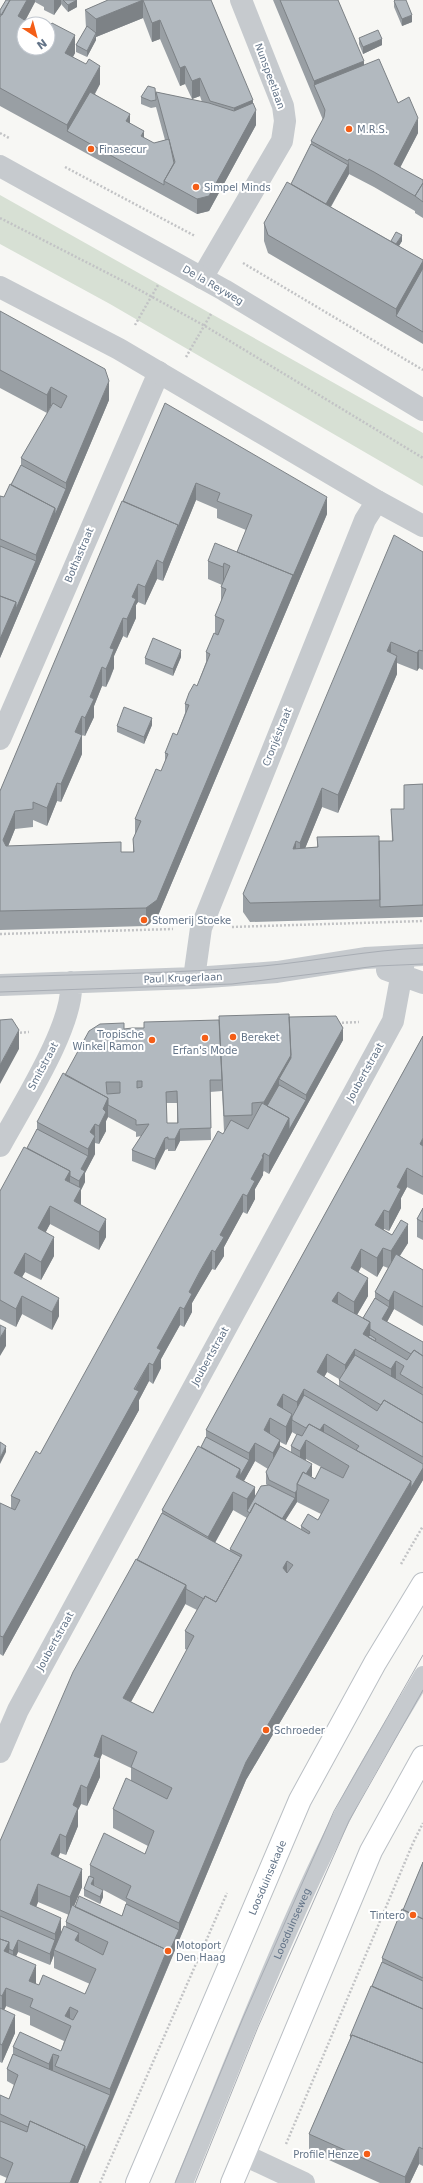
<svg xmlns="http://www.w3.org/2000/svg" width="423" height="2183" viewBox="0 0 423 2183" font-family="'DejaVu Sans',sans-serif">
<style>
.green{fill:#d7e0d4}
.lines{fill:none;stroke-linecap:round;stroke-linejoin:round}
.secondary-casing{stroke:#babfc4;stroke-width:24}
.path{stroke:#c2c3c5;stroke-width:2.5;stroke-dasharray:2 2;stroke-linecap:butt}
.service{stroke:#c6cace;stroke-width:18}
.minor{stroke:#c6cace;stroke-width:22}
.tertiary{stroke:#c6cace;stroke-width:22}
.secondary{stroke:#fff;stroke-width:22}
.tram{stroke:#a8adb4;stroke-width:1}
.wall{fill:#999fa4;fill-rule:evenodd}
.shaded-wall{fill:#7d8286}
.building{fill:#b2b9bf;stroke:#7d8286;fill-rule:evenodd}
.poi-dot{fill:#f45e17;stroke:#fff;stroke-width:1.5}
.labels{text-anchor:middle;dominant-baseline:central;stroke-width:4;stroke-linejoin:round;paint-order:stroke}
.street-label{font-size:10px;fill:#637488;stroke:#fff}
.poi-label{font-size:10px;fill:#637488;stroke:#fff;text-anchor:start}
</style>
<rect width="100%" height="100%" fill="#f7f7f4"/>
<path class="green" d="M0 195 423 433V486L110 304 0 244Z"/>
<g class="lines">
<g class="secondary-casing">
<g id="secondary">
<path id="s2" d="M137 2183 300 1800 375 1663 423 1584"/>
<path d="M232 2183 371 1851 423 1757"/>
</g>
</g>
<path class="path" d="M0 133 9 138
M65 167 195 236
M0 218 125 282 205 326 423 458
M243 263 423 370
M135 325 158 285
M186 357 211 314
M232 927 423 921
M0 934 173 929
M338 1023 359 1022
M16 1033 29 1032
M401 1564 423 1526
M286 2144 413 1843 423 1823
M100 2183 227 1893"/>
<path class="service" id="s1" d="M184 2183C237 2055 286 1924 350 1801 372 1758 399 1717 423 1675"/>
<path class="minor" d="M202 278 282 141 285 121 283 106 241 0
M0 739 159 372
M387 970 423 983
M194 978 201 928 365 520 377 501
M0 985 194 978 277 972 365 958 423 955
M0 1146C21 1107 75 1024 71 982
M0 1752 18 1710 393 1021 405 956
M244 2155 304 2183"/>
<path class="tertiary" d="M0 166 224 290 423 410
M0 287 119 349 377 501 423 526"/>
<use href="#secondary" class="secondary"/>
<path class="tram" d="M0 977C88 974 176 974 263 966 317 961 369 950 423 948
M0 992 232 984 377 966 423 964
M175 2183 243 2018 334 1811 423 1655
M195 2183 258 2027 349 1821 423 1690"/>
</g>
<path class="wall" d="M6 0H77V7L68 12 61 4 54 15 44 10V7L35 2 25 21 26 24 24 48 75 53 73 57 100 84 95 94 130 123 144 138 154 143 165 140 156 107 151 108 141 104V97L156 100V92L202 102 200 96 192 99 185 84 180 86 160 39 152 42 143 18 96 37V40L87 57 76 52V45L86 28 85 10 108 0H211L253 103 256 125 209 211 197 214 0 106V10Z
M273 0H338L364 65 398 103 418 133 400 168 423 180V218L415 213V211L374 187 349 174 331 207 391 241H402L399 246 423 260V344L268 253 264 241V223L291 184 311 144V141L323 120Z
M394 1 412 22 402 26 394 7Z
M359 38 382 45 363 54 359 44Z
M0 311 109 400 0 658V496L4 497 21 465V458L52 406H51L47 413 0 388Z
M165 403 327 514 157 918 146 926 0 930V791ZM196 500 217 509V518L246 530 237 552 208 561V579L222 585 221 587V602L215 616V633L206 652V662L197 686 185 704V713L177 735 165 753V763L161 771 135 819V835L133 839V852H121L8 846 15 829 33 827V820L47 826 57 801 61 802 82 754V735L85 736 94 717V706L102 686 106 687 110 679 114 668V656L123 636 127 638 136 618V605L138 602 145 605 157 579 163 581Z
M423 552V670L419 668 417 671 397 663V674L338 813 322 807 305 848 317 847V837L379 841H392L391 809H404V785L423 784V917L250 922 243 912V894Z
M181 657 173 676 145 664V658Z
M152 725 144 744 117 732V726Z
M289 1017 343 1040 269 1174 264 1171 263 1172V1175L255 1189V1199L247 1214 243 1212 224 1247V1256L215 1270 212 1269 200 1289 192 1303V1312L184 1327 180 1325 161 1359V1368L153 1384 149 1381 139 1400V1410L3 1656 0 1654V1503L11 1509V1496L40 1454 225 1131H224L222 1091 210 1092 211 1140 180 1141 175 1151H168V1149L165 1150 155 1170 132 1161V1150L141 1136 136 1137V1132L108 1117 106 1121V1131L99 1144 95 1143V1154L85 1173V1182L81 1190V1205L106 1237 99 1250 50 1224 45 1233 54 1256 41 1280 25 1272 22 1277 59 1316 52 1330 22 1314 16 1327 0 1319V1191L27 1148 37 1129V1122L65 1075 124 1029 144 1028ZM166 1103H177V1123H167Z
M423 1036V1195L407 1187 401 1198V1208L389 1231 384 1229 383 1230 408 1243 400 1256 423 1270V1326L394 1309 387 1322 423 1342V1480L246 1780 78 2183 7 2178 0 2175V2095L9 2099 14 2085 7 2081V2069L13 2054V2047L61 2051 64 2041 30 2025V2016L6 2006 4 2010 15 2033 2 2063 0 2062V1841L137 1560 162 1513V1510L201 1447 206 1437V1430ZM383 1266 388 1268 375 1292V1298L363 1318 357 1315 368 1296 358 1273 361 1267 377 1277ZM327 1372 339 1379V1386L324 1377ZM292 1432 297 1435 291 1446V1452L280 1446V1442L286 1445ZM306 1459 321 1467 315 1479 311 1477 305 1461ZM255 1461 268 1469 266 1472V1484L267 1485 255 1498 244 1481ZM297 1502 321 1514 318 1520 301 1526V1530L285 1521ZM233 1510 247 1518 230 1549V1551L215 1543ZM185 1604 197 1610 185 1631V1649L187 1650 153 1713 131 1702ZM102 1754 131 1768V1781L113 1809V1828L148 1846 145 1854 90 1865V1876L84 1889V1896L100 1904 103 1897 94 1885 126 1902V1904L122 1916 74 1906 82 1887 58 1858 60 1853 66 1855 78 1826V1810L81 1804 87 1806 100 1777V1759ZM38 1902 69 1915 66 1922V1927L61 1932 36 1907ZM18 1952 50 1965 54 1955V1968L90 1984 85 1994 39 1985 36 1984 16 1956Z
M423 1208V1240L417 1237V1219Z
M423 1862V2166L419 2164 410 2183H380L309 2151V2134L350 2039V2036L372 1986 382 1962V1958L403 1910Z"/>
<path class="shaded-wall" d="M27 0H35V2L18 34V16Z
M54 0H61V5L54 15Z
M77 0V7L68 12V5Z
M143 0V18L96 37V40L87 57V51L96 35V19Z
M412 15V22L402 26V19Z
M160 20V39L152 42V23Z
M24 25V44L20 35Z
M75 35V53L65 71V53Z
M382 39V45L363 54V47Z
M364 61V79L314 85V81Z
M100 66V84L72 134 67 131V143V125Z
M185 66V84L180 86V68Z
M200 78V96L192 99V81Z
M253 100V115L256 110V125L209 211 197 214V199L234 126V108Z
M130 114V126L126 121Z
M418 118V133L394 179V164Z
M144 131V143L141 136Z
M349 159V174L348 176 323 220V208L348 165Z
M402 235V241L394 254V247Z
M423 261V279L396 316V309Z
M109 381V400L36 573V555L55 508 66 489V483Z
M51 387V406L47 413V395Z
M196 483V500L163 581V563Z
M327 497V514L157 918 146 926V908L293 575Z
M157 560V579L145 605V587Z
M36 561V573L0 658V639L16 602Z
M224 563V582L223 585V567Z
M138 584V602L136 605V618L127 638V619L132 597Z
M123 618V636L114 656V668L106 687V669L110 648Z
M391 642V660L387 651Z
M181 650V657L173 676V669Z
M419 650V668L417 671V653Z
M397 656V674L338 813V795Z
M102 667V686L94 706V717L85 736V718L90 697Z
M82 716V735L75 750V732Z
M152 718V725L144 744V737Z
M82 735V754L61 802V784Z
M57 783V801L47 826V808Z
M322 788V807L300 861V843Z
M15 811V829L3 859V840Z
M296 841V860L293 849Z
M343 1028V1040L269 1174V1156L289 1118 306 1100V1095Z
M19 1030V1049L0 1084V1065Z
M291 1055V1070L279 1079V1091L264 1116V1102Z
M108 1098V1117L106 1121V1131L99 1144V1126L103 1109Z
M95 1124V1154L85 1173V1182L81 1190V1206L74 1201 79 1190V1181L81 1169 88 1156V1149L90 1132Z
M180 1129V1141L175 1151V1139Z
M165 1138V1150L155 1170V1159Z
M423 1138V1156L420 1144Z
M264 1153 263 1175 255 1189V1199L247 1214V1196L251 1179 262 1156Z
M407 1168V1187L401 1198V1208L389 1231V1212L397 1187Z
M70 1171V1189L65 1180Z
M243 1194V1212L224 1247V1256L215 1270V1252L220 1235Z
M50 1206V1224L38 1247V1228Z
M384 1210V1229L375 1243V1225Z
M106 1219V1237L99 1250V1232Z
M408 1224V1243L391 1269V1251Z
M54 1237V1256L41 1280V1262Z
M383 1248V1266L377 1277V1258Z
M361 1249V1267L351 1286V1268Z
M212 1250V1269L192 1303V1312L184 1327V1309L189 1292Z
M25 1253V1272L14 1291V1273Z
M368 1278V1296L354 1320V1302Z
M394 1291V1309L382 1331V1319L389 1307V1301Z
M338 1292V1310L332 1301Z
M22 1296V1314L16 1327V1309Z
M59 1298V1316L52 1330V1312Z
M180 1307V1325L161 1359V1368L153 1384V1365L157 1348Z
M370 1322V1341L363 1334Z
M6 1328V1346L0 1356V1338Z
M355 1349V1367L345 1383V1365Z
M327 1354V1372L317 1390V1372Z
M396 1361V1379L391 1388V1369Z
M149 1363V1381L139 1400V1410L3 1656V1637Z
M304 1389V1407L297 1420V1402Z
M283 1394V1412L277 1405Z
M292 1414V1432L286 1445V1427Z
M270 1418V1436L264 1430Z
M324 1424V1436L317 1434Z
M280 1440V1458L273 1472V1453Z
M306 1440V1459L300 1469V1451Z
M255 1443V1461L240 1488 236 1477 240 1469 249 1460V1453Z
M6 1446V1452L0 1464V1458Z
M312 1464V1476L305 1488 299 1485Z
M423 1468V1480L246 1780 85 2165V2153L110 2095V2089L167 1950 179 1930V1923L246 1762 411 1481Z
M255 1487V1505L247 1511V1499Z
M297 1490V1502L277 1533V1527L295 1498V1493Z
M233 1492V1510L208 1555V1537Z
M287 1561V1579L283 1568Z
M186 1585V1603L123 1716V1698Z
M102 1735V1754L100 1759V1777L87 1806V1788L94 1756Z
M81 1785V1804L78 1810V1826L66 1855V1837L73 1805Z
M60 1834V1853L51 1873V1854Z
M82 1869V1887L70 1916V1897Z
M94 1878V1885L91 1890V1884Z
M38 1884V1902L30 1923V1904Z
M103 1890V1897L100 1904V1897Z
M61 1918V1936L54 1950V1955L50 1965V1954L55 1940V1934Z
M79 1933V1951L75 1940Z
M18 1940V1952L13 1963V1951Z
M9 1942V1961L4 1951Z
M36 1965V1984L30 1997 29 1981Z
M6 1988V2006L2 2015V1996Z
M70 2007V2025L65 2016Z
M15 2015V2033L2 2063V2045Z
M53 2054V2072L49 2082V2064Z
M85 2146V2165L78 2183H70Z
M419 2147V2164L410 2183H405V2177Z"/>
<path class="building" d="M6 0H10L2 15 0 14V10Z
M10 0H27L18 16 26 21 25 24H24V25L20 35 24 37V48H48V29L52 23 75 35 65 53 86 64 89 59 100 66 67 125 0 88V17Z
M63 0H77L68 5Z
M108 0H211L253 100 234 108 210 101 200 78 192 81 185 66 180 68 160 20 152 23 143 0 96 19 85 10Z
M280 0H338L364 61 314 81Z
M395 0H406L412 15 402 19 394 1Z
M87 26 96 33 87 51 76 45Z
M378 30 382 39 363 47 359 38Z
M379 59 398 103 409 97 418 118 394 164 423 180V183L415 196 374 172 349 159 348 161 311 141 324 117 325 110 314 85Z
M148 86 155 88 156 100 151 101 141 97Z
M90 92 130 114 126 121 144 131 141 136 154 143 169 139 174 163 164 181V185L67 131Z
M156 92 209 103 234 111 253 103 256 110 209 196 197 199 164 181 175 162Z
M311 144 348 165 326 204 291 184Z
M287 182 423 260V261L396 309 268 235 264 223Z
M423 183V202L415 196Z
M396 232 402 235 396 244 391 241Z
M423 268V332L396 316Z
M0 311 105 369 109 381 66 483 21 458 53 403 61 408 67 396 51 387 47 395 0 370Z
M165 403 327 497 293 576V575L237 552 252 515 217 501 220 493 196 483 178 527V525L123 501Z
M21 465 66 489 55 515V508L11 485Z
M10 484 55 508 36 555 0 539V496L4 497Z
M122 501 178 525 163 563 157 560 145 587 138 584 132 597 136 599 127 619 123 618 110 648 114 649 110 660 106 669 102 667 90 697 94 699 85 718 82 716 75 732 82 735 61 784 57 783 47 808 33 802V809L15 811 3 840 6 846 121 842V852H134L133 839 141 821 135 819 156 769 161 771 168 754 165 753 173 733 177 735 189 705 185 704 189 693 194 684 197 686 210 654 206 652 214 633 218 635 224 620 215 616 226 589 221 587 230 566 224 563 223 567 208 561 215 543 293 575 157 900 146 908 0 911V791Z
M394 535 423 552V651L419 650 417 653 391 642 387 651 397 656 338 795 322 788 300 843 296 841 293 849 318 847 317 837 379 836 380 900 250 903 243 894Z
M0 546 36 561 16 609V602L0 596Z
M0 596 16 602 0 639Z
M153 638 181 650 173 669 145 658Z
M124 707 152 718 144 737 117 726Z
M423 784V905L380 907 379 841H393L391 809H404V785Z
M289 1014 291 1055 264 1102 252 1103V1115L224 1116 219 1016Z
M336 1016 343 1028 306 1095 279 1079 291 1058 289 1017Z
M12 1019 19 1030 0 1065V1020Z
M219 1020 222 1080H210L211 1128 180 1129 175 1139H168V1137L165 1138 155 1159 132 1150 149 1124 136 1125V1120L108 1105V1098L65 1075 89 1031 100 1024 124 1023V1029L132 1028H144V1022ZM137 1081H142V1087L137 1088ZM106 1082H120V1093L107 1094ZM177 1091 178 1123H167L166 1092Z
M423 1036V1138L420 1144 423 1146V1177L407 1168 397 1187 401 1189 389 1212 384 1210 375 1225 392 1235 401 1220 408 1224 391 1251 383 1248 377 1258 361 1249 351 1268 368 1278 354 1302 338 1292 332 1301 370 1322 363 1334 407 1360 414 1350 423 1356V1388L400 1374 404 1366 396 1361 391 1369 355 1349 345 1365 327 1354 317 1372 377 1411 384 1400 423 1423V1457L304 1389 297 1402 283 1394 277 1405 292 1414 286 1427 270 1418 264 1430 280 1440 273 1453 255 1443 249 1453 206 1430Z
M63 1073 108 1098 103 1109 106 1112 99 1126 95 1124 90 1132 95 1136 88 1149 37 1122Z
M279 1085 306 1100 289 1130V1118L267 1106Z
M262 1103 289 1118 269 1156 264 1153 262 1156 263 1157 251 1179 255 1181 247 1196 243 1194 220 1235 224 1237 215 1252 212 1250 200 1271 189 1292 192 1294 184 1309 180 1307 157 1348 161 1350 153 1365 149 1363 134 1389 139 1391 3 1637 0 1636V1503L15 1510 20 1500 11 1496 36 1451 40 1454 218 1131 223 1134 231 1120 248 1129Z
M37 1129 88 1156 81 1169 85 1171 79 1181 70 1176V1171L27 1148Z
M24 1147 70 1171 65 1180 81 1188 74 1201 106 1219 99 1232 50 1206 38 1228 54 1237 41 1262 25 1253 14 1273 59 1298 52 1312 22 1296 16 1309 0 1300V1191Z
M423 1208V1222L417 1219Z
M396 1254 423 1270V1307L394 1291 389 1301 375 1292Z
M375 1298 389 1307 382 1319 423 1342V1356L414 1350 411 1354 370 1329V1322L363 1318Z
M0 1325 6 1328 0 1338Z
M370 1335 376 1339 375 1341 368 1337Z
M355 1355 423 1395V1423L384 1400 381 1405 339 1380Z
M304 1395 423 1464V1468L411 1488V1481L356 1450 359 1446 324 1424 320 1430 309 1424 306 1428 292 1420V1417Z
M309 1424 411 1481 246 1762 179 1923 126 1898 131 1886 90 1865 104 1833 145 1854 154 1831 113 1809 126 1778 167 1799 172 1788 131 1767 137 1752 102 1735 94 1756 100 1758 87 1788 81 1785 73 1805 78 1808 66 1837 60 1834 51 1854 82 1869 70 1897 38 1884 30 1904 61 1918 55 1934 0 1910V1841L73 1672 136 1559 186 1585 123 1698 153 1713 194 1636 185 1631 205 1596 216 1602 242 1555 230 1549 255 1503 309 1534 310 1532 301 1526 308 1514 318 1520 329 1500 297 1484 303 1472 315 1479 321 1467 343 1478 349 1466 306 1440 300 1451 291 1446 297 1434 302 1436ZM287 1561 293 1565 287 1573 283 1568Z
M206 1437 249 1460 240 1476V1469L201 1447Z
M0 1442 6 1446 0 1458Z
M198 1446 240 1469 236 1477 255 1487 247 1499 233 1492 208 1537 162 1510Z
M280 1446 312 1464 306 1474 303 1472 297 1484V1490L295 1493 269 1480 266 1472Z
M269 1485 295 1498 282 1519 255 1503 250 1513 247 1511 261 1486Z
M162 1513 241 1557 216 1602 205 1596 204 1599 186 1589V1585L137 1560Z
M423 1862V1919L403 1910Z
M89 1876 94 1878 91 1884 103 1890 100 1897 84 1889Z
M79 1896 122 1916 126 1904 179 1930 167 1957V1950L75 1907Z
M72 1905 167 1950 110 2089 55 2066 59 2056 53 2054 49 2064 13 2047 20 2032 61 2051 71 2026 30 2007 33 1999 6 1988 2 1996 0 1995V1939L9 1942 4 1951 36 1965 29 1981 39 1985 43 1975 85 1994 96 1969 54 1950 64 1926 79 1933 75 1940 103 1955 108 1942 66 1922ZM70 2007 78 2011 73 2020 65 2016Z
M402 1909 423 1919V1978L382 1958Z
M0 1916 55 1940 50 1954 18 1940 13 1951 9 1949V1942L0 1939Z
M382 1962 423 1981V2009L372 1986Z
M371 1986 423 2009V2063L352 2035V2036H350Z
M0 2008 15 2015 2 2045 0 2044Z
M352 2035 423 2063V2149L419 2147 405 2177 309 2134Z
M13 2054 110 2095 85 2153V2146L30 2121 28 2127 0 2114V2095L9 2099 18 2075 7 2069Z
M0 2121 27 2132 30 2121 85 2146 70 2183H5L13 2163 0 2157Z"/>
<g class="poi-dot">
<circle cx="349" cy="129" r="4"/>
<circle cx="91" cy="149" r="4"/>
<circle cx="196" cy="187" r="4"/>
<circle cx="144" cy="920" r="4"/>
<circle cx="233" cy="1037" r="4"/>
<circle cx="205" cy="1038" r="4"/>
<circle cx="152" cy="1040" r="4"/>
<circle cx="266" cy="1730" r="4"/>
<circle cx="413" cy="1915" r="4"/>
<circle cx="168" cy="1951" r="4"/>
<circle cx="367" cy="2154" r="4"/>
</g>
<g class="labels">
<g class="street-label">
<text transform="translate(270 76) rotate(70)">Nunspeetlaan</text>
<text transform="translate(213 285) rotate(30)">De la Reyweg</text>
<text transform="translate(79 555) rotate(-67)">Bothastraat</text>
<text transform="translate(277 737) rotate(-68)">Cronjéstraat</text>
<text transform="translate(183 978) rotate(-2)">Paul Krugerlaan</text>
<text transform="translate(43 1066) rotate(-62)">Smitstraat</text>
<text transform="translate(365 1072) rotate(-61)">Joubertstraat</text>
<text transform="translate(210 1356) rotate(-61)">Joubertstraat</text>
<text transform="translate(55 1641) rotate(-61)">Joubertstraat</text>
<text stroke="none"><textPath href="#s2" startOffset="332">Loosduinsekade</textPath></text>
<text stroke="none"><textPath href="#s1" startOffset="281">Loosduinseweg</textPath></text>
</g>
<g class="poi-label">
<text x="357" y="129">M.R.S.</text>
<text x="99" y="149">Finasecur</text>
<text x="204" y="187">Simpel Minds</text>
<text x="152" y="920">Stomerij Stoeke</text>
<text x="144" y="1034" text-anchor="end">Tropische<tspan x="144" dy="12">Winkel Ramon</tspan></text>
<text x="241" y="1037">Bereket</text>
<text x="205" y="1050" text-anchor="middle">Erfan's Mode</text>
<text x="274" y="1730">Schroeder</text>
<text x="405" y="1915" text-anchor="end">Tintero</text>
<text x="176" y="1945">Motoport<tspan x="176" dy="12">Den Haag</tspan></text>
<text x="359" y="2154" text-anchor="end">Profile Henze</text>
</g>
</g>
<g transform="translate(36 36) rotate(144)"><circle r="19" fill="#ffffff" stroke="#c1c7cf"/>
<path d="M0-3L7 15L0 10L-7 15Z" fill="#f45e17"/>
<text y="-6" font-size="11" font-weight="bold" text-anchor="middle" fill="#637488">N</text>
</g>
</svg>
